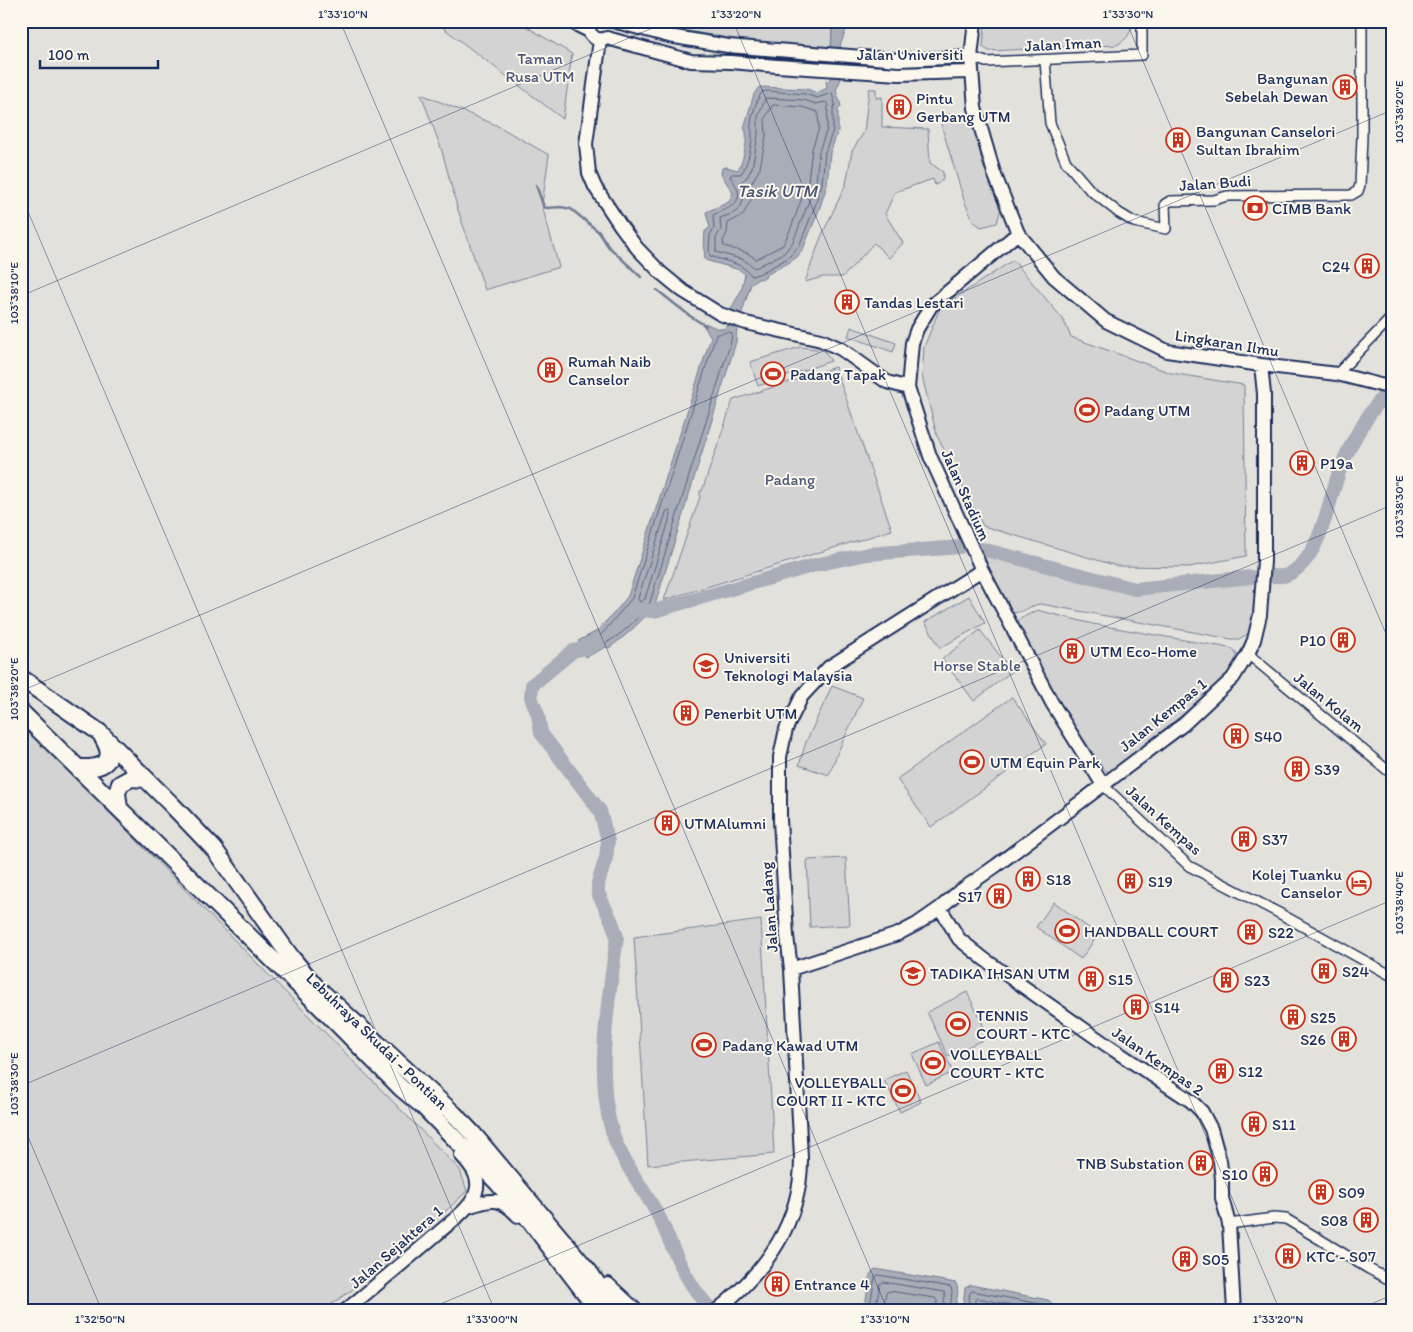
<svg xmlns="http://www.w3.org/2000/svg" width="1413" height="1332" viewBox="0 0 1413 1332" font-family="Itim,sans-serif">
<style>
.built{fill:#e2e1dc}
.green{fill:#d2d3d2;stroke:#768198}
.water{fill:#a9adb7;stroke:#707b93}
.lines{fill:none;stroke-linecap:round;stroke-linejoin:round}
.shore{stroke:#546182;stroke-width:1}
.stream{stroke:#707b93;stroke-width:2.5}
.river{stroke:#a9adb7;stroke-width:14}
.street-casing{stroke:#1b2f5e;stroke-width:12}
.secondary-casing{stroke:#1b2f5e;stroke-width:16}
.highway-casing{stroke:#1b2f5e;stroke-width:20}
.street{stroke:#fbf7ec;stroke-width:9}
.secondary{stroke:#fbf7ec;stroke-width:12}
.highway{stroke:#fbf7ec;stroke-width:16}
.ticks{fill:none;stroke:#1b2f5e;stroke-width:1;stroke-opacity:0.45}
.labels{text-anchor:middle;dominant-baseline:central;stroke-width:4;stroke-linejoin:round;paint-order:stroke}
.street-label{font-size:16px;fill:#1b2f5e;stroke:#fbf7ec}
.park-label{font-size:16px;fill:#49587b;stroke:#fbf7ec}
.poi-label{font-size:16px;fill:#1b2f5e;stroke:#fbf7ec;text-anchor:start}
.water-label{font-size:18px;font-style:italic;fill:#465579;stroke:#fbf7ec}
.neatline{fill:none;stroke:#1b2f5e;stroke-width:2}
.ticks-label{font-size:12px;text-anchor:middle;fill:#1b2f5e}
</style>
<rect width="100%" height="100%" fill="#f2efe6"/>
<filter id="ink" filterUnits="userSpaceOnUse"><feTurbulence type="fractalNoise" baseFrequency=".02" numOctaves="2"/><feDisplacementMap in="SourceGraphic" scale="10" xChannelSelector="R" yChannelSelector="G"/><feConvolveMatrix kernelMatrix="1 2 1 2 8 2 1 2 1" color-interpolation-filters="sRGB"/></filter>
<g filter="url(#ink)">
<path class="built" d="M21 21H1392V1311H21Z"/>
<path class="green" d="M434 21H517L572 54 563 119Z
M626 21H830L832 30 831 49 741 40Z
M985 21H1132C1132 33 1127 39 1117 45L989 51 983 47Z
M869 89H876V98L882 97V127L928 129 930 163 943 172C944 179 942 182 935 185L933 179 895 192 885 214 903 243 889 258 874 243 843 277H823L805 282 821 237 846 184 852 151 864 132Z
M421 94 496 125 549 155 542 205 559 267 485 290 457 207 442 151Z
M947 114 975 117 981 158 984 169 991 176 1002 204 997 223 981 227 973 221 964 200 940 121Z
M1013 260 1063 319 1071 337 1171 373 1244 385 1246 556 1189 567 1117 566 983 526 937 436 922 376 924 347 940 308Z
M851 327 896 343 893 352 848 336Z
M800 347 824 350 831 361 758 386 750 362Z
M835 367 892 530 664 600 700 497V491H702L733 400Z
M976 550 1137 593 1251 580 1256 583 1251 632 1239 639H1231L1041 604C1029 605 1021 615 1010 612Z
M969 596 985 623 940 648 925 622Z
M1037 610 1093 624 1224 647 1233 649 1238 657V663L1225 680 1113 771 1109 773 1103 768 1052 693 1016 627 1018 620Z
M980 630 1012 671 974 701 942 659Z
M832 686 863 698 837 754 829 775 799 765 806 742Z
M1012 697 1046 744 931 827 897 779Z
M21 726 46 748 460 1170 467 1191 394 1260 322 1311H21Z
M846 858 850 925 810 927 807 860Z
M1054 902 1098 935 1081 959 1036 927Z
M761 920 774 1154 648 1165 634 937Z
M967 992 989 1037 948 1056 927 1012Z
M939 1042 953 1072 926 1085 912 1054Z
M906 1070 921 1102 900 1112 884 1080Z"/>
<path class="water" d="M830 21H845L851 24V26L847 27 840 46 843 49 841 79 836 90 841 106 838 110V131L830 153 827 185 819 210 803 249 797 257 790 262 766 275 765 278 758 279 751 284 737 328 736 342 655 605C641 622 627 635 609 648L606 647 586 657 578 641 599 630 600 627 615 612 628 596 711 337 703 325 705 323 716 328 723 329 729 325 732 307 741 291 745 274 740 270 705 260C704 250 704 241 705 231L710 228 706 212 729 202 733 193 721 174 722 168 726 167 738 170C743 162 750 135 744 128L754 94 759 87 807 89 817 93 827 88 826 81 830 80 832 30Z
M875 1269 956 1283C960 1291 956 1302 954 1311H864L870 1275 872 1272Z
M971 1285 1048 1300 1054 1305 1055 1311H962L965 1288Z"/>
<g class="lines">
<path class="shore" d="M767 91 805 94 817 98 832 93 835 104 833 110V130L825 152 822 184 814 209 799 246 788 258 761 273 752 276C741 262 727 262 710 256L709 250 710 235 714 228 713 215C722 210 742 206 738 191 737 186 732 180 730 176L732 174H741C747 167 753 143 752 133 752 128 750 130 751 125 751 117 757 99 762 92Z
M766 98 804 100 816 104 826 102 828 105 827 129 819 151 816 183 793 242 784 253 755 268 744 260 716 252V238L721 229 720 218C725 216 731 215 735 212 746 205 744 192 741 182L747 177 752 168 758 135V117Z
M773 105 802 107 818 112 819 128 812 149 808 181 791 228 783 245 756 259 747 253 724 246 723 241 727 233 728 223 743 215 751 200 752 192 751 184 760 168 766 136 765 119Z
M728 332 732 333 731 341 650 602C635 623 614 644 588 649L586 643 602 634 632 598 716 335Z
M667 511H670L671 514 645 599 640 602 638 599Z
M869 1311 875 1277 878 1275 951 1287 952 1292 950 1311
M875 1311 880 1284 883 1282 944 1292 945 1295 943 1311
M883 1311 886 1293 889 1291 935 1298 937 1301 936 1311
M967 1311 970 1293 972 1291 1045 1305 1049 1308 1050 1311
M973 1311 975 1300 977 1298 1042 1311"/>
<path class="stream" d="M536 185 544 207 547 208 561 207 571 209 599 232 608 246 641 277
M657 290 690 316 706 326"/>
<path class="river" d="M978 548 1135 589 1251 577
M1272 576C1277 576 1283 577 1287 575 1322 560 1328 499 1341 467 1353 438 1371 409 1392 386
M632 613 635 610 654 611 819 564 868 554 960 547
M599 642 590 647 573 651 532 685 531 697 538 715 541 733 600 811 608 841 606 858 598 883V893L612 922 617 937C609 998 593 1081 615 1140 625 1167 647 1193 660 1219 674 1250 687 1287 713 1311"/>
<g class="street-casing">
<path id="street" d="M971 57 986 62 1142 55V21
M1045 60 1050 123 1066 162 1090 190 1119 213 1134 222 1166 229 1165 204 1170 201 1214 200 1227 196 1351 195 1358 191 1360 185 1362 137V21
M1337 374 1392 317
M1248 654 1392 774
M1103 785 1189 866 1277 912 1392 976
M1229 1224 1274 1218 1286 1219 1369 1269 1392 1281"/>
</g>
<g class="secondary-casing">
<path id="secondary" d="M569 21 589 31
M590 21 589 31C593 39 599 41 607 38
M613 21 669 36 728 46 899 60 971 57
M975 21 971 57 975 108 994 173 1018 233 1054 277 1106 321 1167 351 1261 365 1337 374 1392 388
M607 38 691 61 731 62 777 66 899 74 968 72 972 70
M600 40 586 144 589 173 595 187 620 225 637 248 661 273 683 291 720 314 746 323 821 340 841 349 887 382 908 388
M1018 233 931 306 917 329 912 343 908 388 930 456 982 570 1052 703 1103 785
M940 908 959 939 984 959 1108 1046 1191 1101 1202 1112 1211 1129 1220 1161 1222 1179V1198L1229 1224 1234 1311
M791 969 898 934 917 924 940 908 956 894 997 865 1184 724 1233 678 1248 654 1254 640 1260 615 1264 561V394L1261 365
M467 1207C492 1199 499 1196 518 1216
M608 1284 637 1311
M345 1311C376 1285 407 1260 437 1234 450 1222 471 1209 476 1192 481 1177 470 1165 461 1155
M716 1311C766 1271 802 1222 801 1157L791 969 787 936 780 820V757L786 729 802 696 829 667 982 570"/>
</g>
<g class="highway-casing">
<path id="highway" d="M21 678 99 732 172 805 214 849 290 956 315 986 454 1114 473 1134 589 1272 616 1311
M21 712 327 1013 401 1088 424 1107 498 1183 528 1218 599 1311
M78 768C101 769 118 763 103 738
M119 808 117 793 120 784 131 778 146 779"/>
</g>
<use href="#street" class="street"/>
<use href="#secondary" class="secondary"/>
<use href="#highway" class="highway"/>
</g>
</g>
<path class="ticks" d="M340 21 888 1311M733 21 1280 1311M1126 21 1392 648M21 195 495 1311M21 296 669 21M21 691 1392 110M21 1086 1392 505M21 1120 102 1311M424 1311 1392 900M1355 1311 1392 1295"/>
<defs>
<g id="building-ring" transform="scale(1.25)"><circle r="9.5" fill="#fbf7ec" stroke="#c8321e" stroke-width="1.5"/><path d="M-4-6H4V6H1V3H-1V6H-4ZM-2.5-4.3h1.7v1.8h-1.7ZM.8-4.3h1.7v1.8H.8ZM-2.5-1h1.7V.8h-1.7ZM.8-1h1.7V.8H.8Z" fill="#c8321e"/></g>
<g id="bank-ring" transform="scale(1.25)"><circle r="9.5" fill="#fbf7ec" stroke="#c8321e" stroke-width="1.5"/><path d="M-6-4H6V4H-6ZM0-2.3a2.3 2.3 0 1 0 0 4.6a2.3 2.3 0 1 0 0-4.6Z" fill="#c8321e"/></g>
<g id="stadium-ring" transform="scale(1.25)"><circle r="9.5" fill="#fbf7ec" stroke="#c8321e" stroke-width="1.5"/><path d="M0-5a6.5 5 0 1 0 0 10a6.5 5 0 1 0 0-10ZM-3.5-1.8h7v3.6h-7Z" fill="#c8321e"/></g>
<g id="university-ring" transform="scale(1.25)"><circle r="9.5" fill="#fbf7ec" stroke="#c8321e" stroke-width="1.5"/><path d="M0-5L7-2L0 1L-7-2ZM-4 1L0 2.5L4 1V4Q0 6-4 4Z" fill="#c8321e"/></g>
<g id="hotel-ring" transform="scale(1.25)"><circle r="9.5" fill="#fbf7ec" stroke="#c8321e" stroke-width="1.5"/><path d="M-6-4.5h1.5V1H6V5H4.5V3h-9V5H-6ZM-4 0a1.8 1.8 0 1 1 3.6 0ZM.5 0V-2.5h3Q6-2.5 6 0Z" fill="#c8321e"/></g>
<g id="school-ring" transform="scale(1.25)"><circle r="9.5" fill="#fbf7ec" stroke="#c8321e" stroke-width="1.5"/><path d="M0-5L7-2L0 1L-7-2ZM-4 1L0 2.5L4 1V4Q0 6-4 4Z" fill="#c8321e"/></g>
</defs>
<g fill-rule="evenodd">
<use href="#building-ring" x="1345" y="87"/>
<use href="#building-ring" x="899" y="107"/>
<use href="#building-ring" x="1178" y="140"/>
<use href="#bank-ring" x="1255" y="208"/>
<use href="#building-ring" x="1367" y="266"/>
<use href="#building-ring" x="847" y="302"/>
<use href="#building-ring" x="550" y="370"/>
<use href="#stadium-ring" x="773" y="374"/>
<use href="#stadium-ring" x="1087" y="410"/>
<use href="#building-ring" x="1302" y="463"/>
<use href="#building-ring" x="1343" y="640"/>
<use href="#building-ring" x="1072" y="651"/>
<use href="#university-ring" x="706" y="666"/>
<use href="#building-ring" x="686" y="713"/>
<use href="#building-ring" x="1236" y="736"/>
<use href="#stadium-ring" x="972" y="762"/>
<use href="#building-ring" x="1297" y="769"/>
<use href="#building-ring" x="667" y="823"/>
<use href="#building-ring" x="1244" y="839"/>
<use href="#building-ring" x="1028" y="879"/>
<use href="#building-ring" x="1130" y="881"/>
<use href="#hotel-ring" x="1359" y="883"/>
<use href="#building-ring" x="999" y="896"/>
<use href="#stadium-ring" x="1067" y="931"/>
<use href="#building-ring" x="1250" y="932"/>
<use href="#building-ring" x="1324" y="971"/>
<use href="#school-ring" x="913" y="973"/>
<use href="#building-ring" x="1091" y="979"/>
<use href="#building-ring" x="1226" y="980"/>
<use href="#building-ring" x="1136" y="1007"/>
<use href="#building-ring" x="1293" y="1017"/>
<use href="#stadium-ring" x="958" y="1024"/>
<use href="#building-ring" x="1344" y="1039"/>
<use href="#stadium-ring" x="704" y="1045"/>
<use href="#stadium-ring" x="933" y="1063"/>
<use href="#building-ring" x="1221" y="1071"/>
<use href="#stadium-ring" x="903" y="1091"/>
<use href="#building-ring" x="1254" y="1124"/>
<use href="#building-ring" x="1201" y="1163"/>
<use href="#building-ring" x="1265" y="1174"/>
<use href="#building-ring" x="1321" y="1192"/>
<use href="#building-ring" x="1366" y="1220"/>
<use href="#building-ring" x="1288" y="1256"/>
<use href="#building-ring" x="1185" y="1259"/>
<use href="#building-ring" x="777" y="1284"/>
</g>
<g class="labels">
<g class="street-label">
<text transform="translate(1063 44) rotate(-3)">Jalan Iman</text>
<text x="910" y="54">Jalan Universiti</text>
<text transform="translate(1215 183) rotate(-4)">Jalan Budi</text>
<text transform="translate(1227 343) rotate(9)">Lingkaran Ilmu</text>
<text transform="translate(966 495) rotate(66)">Jalan Stadium</text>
<text transform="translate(1329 702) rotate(39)">Jalan Kolam</text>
<text transform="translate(1163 715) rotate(-39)">Jalan Kempas 1</text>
<text transform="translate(1164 820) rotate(42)">Jalan Kempas</text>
<text transform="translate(769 907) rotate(-94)">Jalan Ladang</text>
<text transform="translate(377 1041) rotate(44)">Lebuhraya Skudai - Pontian</text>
<text transform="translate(1158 1061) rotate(35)">Jalan Kempas 2</text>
<text transform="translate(396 1247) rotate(-41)">Jalan Sejahtera 1</text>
</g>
<g class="park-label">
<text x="540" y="58">Taman<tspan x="540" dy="18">Rusa UTM</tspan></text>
<text x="790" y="479">Padang</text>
<text x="977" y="665">Horse Stable</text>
</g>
<g class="poi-label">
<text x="1328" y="78" text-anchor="end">Bangunan<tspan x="1328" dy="18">Sebelah Dewan</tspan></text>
<text x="916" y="98">Pintu<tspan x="916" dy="18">Gerbang UTM</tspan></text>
<text x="1196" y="131">Bangunan Canselori<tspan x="1196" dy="18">Sultan Ibrahim</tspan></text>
<text x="1272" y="208">CIMB Bank</text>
<text x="1350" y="266" text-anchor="end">C24</text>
<text x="864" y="302">Tandas Lestari</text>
<text x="568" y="361">Rumah Naib<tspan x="568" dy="18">Canselor</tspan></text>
<text x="790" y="374">Padang Tapak</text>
<text x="1104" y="410">Padang UTM</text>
<text x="1320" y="463">P19a</text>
<text x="1326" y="640" text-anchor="end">P10</text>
<text x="1090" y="651">UTM Eco-Home</text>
<text x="724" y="657">Universiti<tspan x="724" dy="18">Teknologi Malaysia</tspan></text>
<text x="704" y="713">Penerbit UTM</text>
<text x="1254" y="736">S40</text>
<text x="990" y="762">UTM Equin Park</text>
<text x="1314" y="769">S39</text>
<text x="684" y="823">UTMAlumni</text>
<text x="1262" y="839">S37</text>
<text x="1342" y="874" text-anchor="end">Kolej Tuanku<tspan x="1342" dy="18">Canselor</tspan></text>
<text x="1046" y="879">S18</text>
<text x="1148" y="881">S19</text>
<text x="982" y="896" text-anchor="end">S17</text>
<text x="1084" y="931">HANDBALL COURT</text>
<text x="1268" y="932">S22</text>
<text x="1342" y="971">S24</text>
<text x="930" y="973">TADIKA IHSAN UTM</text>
<text x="1108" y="979">S15</text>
<text x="1244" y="980">S23</text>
<text x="1154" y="1007">S14</text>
<text x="976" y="1015">TENNIS<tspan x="976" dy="18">COURT - KTC</tspan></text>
<text x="1310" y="1017">S25</text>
<text x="1326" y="1039" text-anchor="end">S26</text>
<text x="722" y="1045">Padang Kawad UTM</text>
<text x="950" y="1054">VOLLEYBALL<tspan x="950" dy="18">COURT - KTC</tspan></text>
<text x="1238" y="1071">S12</text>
<text x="886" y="1082" text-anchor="end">VOLLEYBALL<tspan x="886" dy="18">COURT II - KTC</tspan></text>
<text x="1272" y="1124">S11</text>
<text x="1184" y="1163" text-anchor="end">TNB Substation</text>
<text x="1248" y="1174" text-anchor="end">S10</text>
<text x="1338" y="1192">S09</text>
<text x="1348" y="1220" text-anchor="end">S08</text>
<text x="1306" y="1256">KTC - S07</text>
<text x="1202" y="1259">S05</text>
<text x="794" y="1284">Entrance 4</text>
</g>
<g class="water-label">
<text x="777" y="191">Tasik UTM</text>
</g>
</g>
<rect width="1413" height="1332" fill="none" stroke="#fbf7ec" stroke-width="55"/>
<path d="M40 60v8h118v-8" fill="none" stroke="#1b2f5e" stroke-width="2.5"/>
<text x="48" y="60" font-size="15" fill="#1b2f5e" stroke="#fbf7ec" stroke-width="4" paint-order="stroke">100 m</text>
<rect x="28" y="28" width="1358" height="1276" class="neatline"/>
<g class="ticks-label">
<text x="343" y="18">1°33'10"N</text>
<text x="736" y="18">1°33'20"N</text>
<text x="1128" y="18">1°33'30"N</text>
<text transform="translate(1399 112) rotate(-90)" y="4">103°38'20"E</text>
<text transform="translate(14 293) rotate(-90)" y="4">103°38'10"E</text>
<text transform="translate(1399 507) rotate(-90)" y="4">103°38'30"E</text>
<text transform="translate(14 689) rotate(-90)" y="4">103°38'20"E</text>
<text transform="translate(1399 903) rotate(-90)" y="4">103°38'40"E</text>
<text transform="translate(14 1084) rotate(-90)" y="4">103°38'30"E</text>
<text x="100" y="1323">1°32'50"N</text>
<text x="492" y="1323">1°33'00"N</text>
<text x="885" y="1323">1°33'10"N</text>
<text x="1278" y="1323">1°33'20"N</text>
</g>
</svg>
